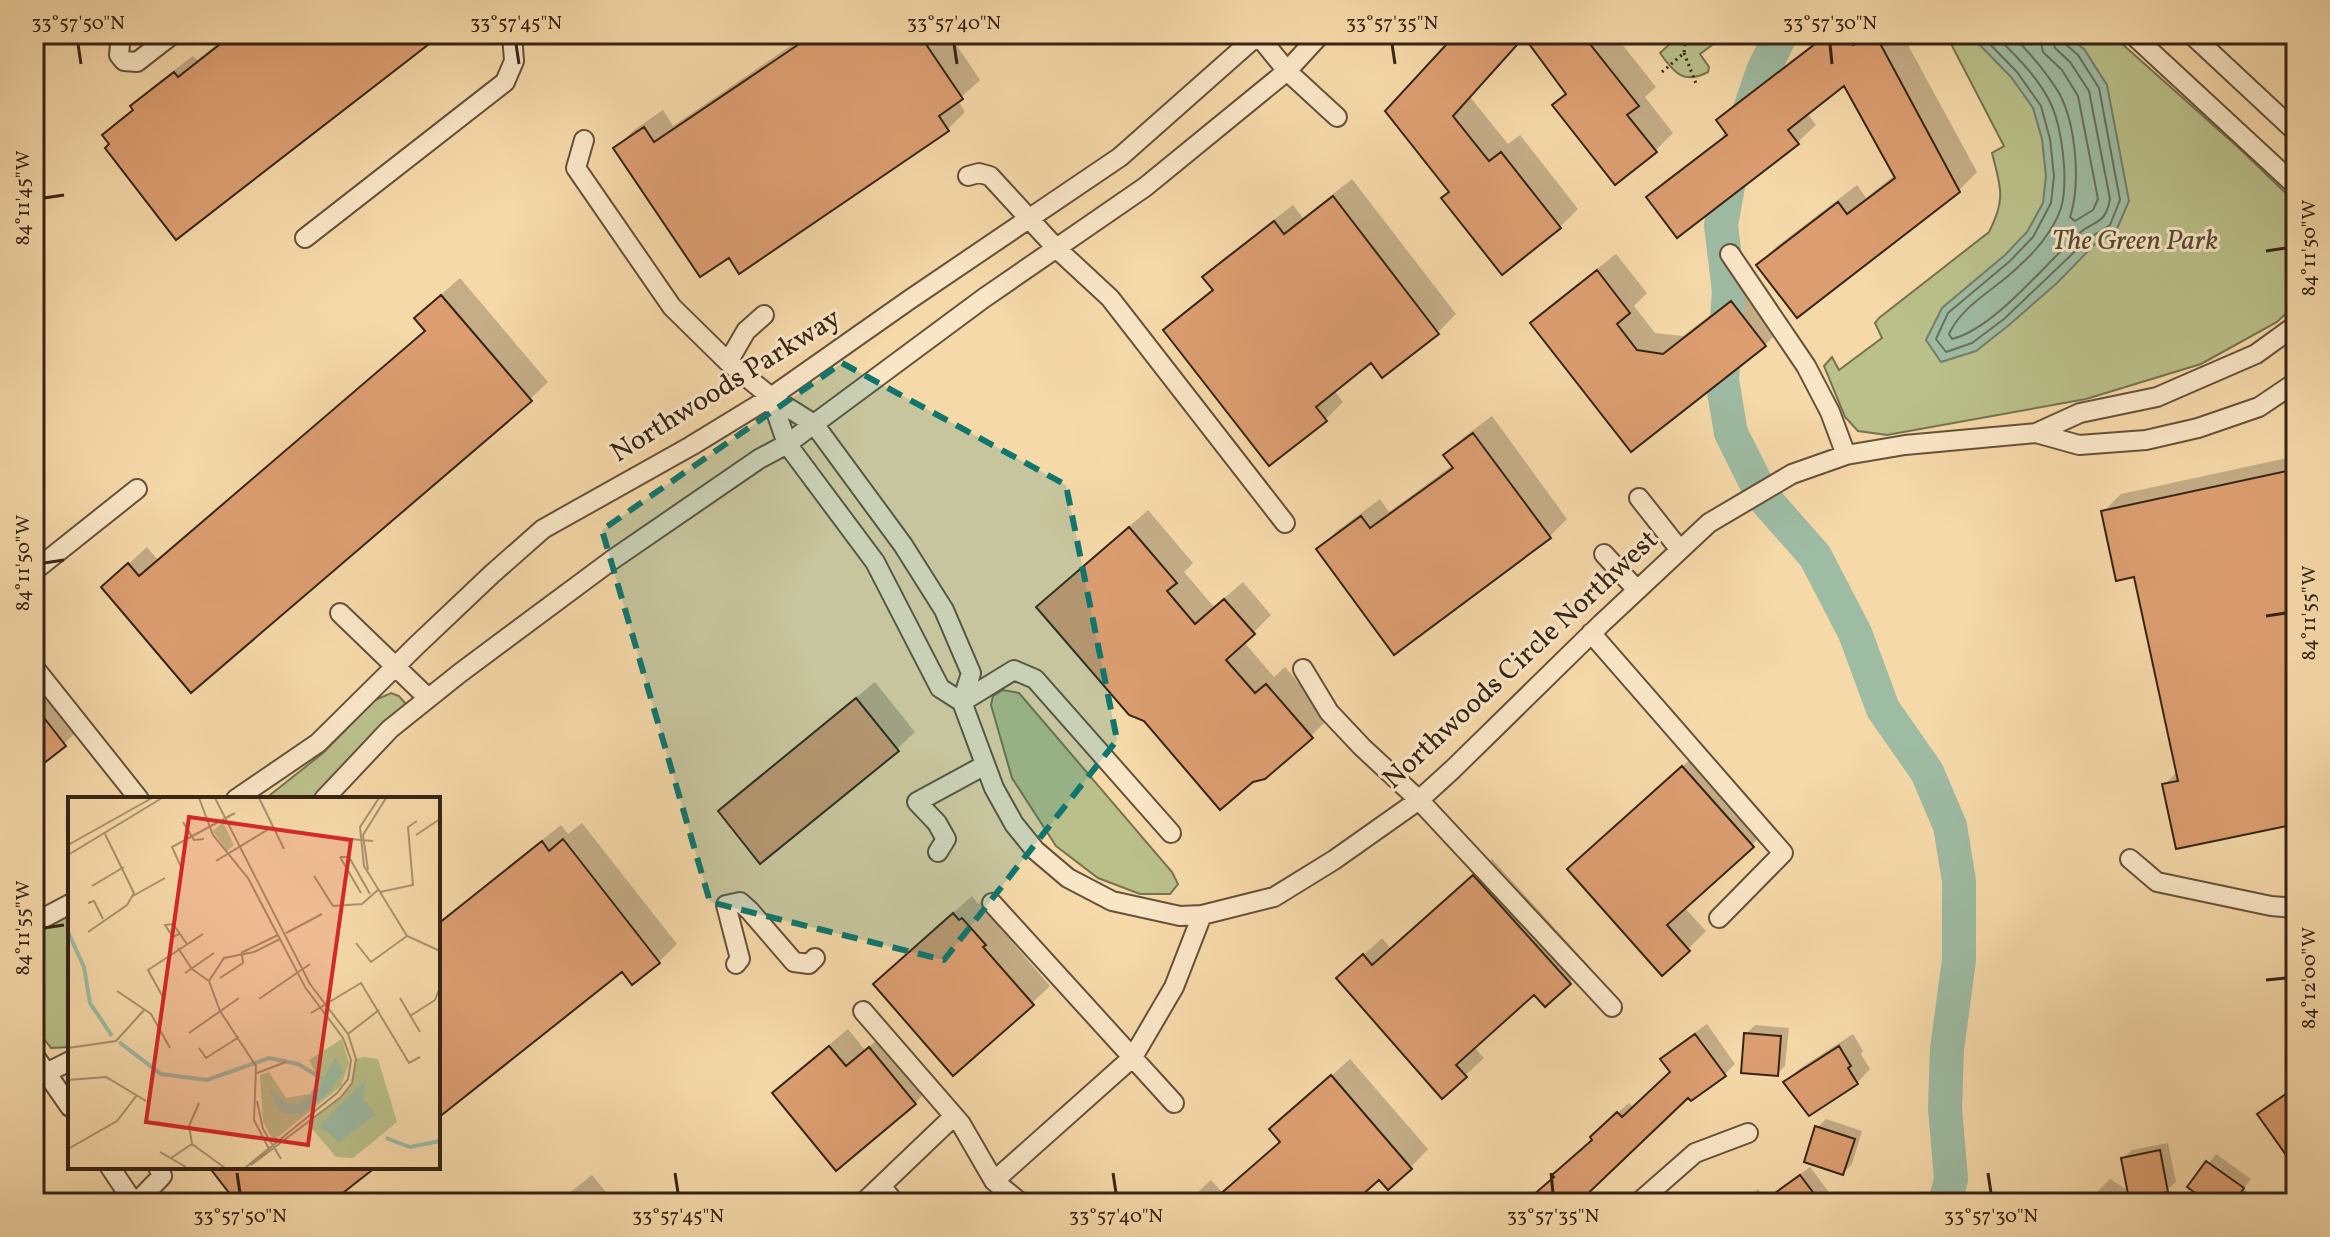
<svg xmlns="http://www.w3.org/2000/svg" width="2330" height="1237" viewBox="0 0 2330 1237" font-family="Vollkorn,serif">
<style>
.green{fill:#bac08a;stroke:#787250;stroke-width:2}
.water{fill:#9ebba3;stroke:#747f6a;stroke-width:2}
.shadow{fill:#0003}
.lines{fill:none;stroke-linecap:round;stroke-linejoin:round}
.shore{stroke:#6a705c;stroke-width:2}
.river{stroke:#9ebba3;stroke-width:34}
.building{fill:#dc9e71;stroke:#362415;stroke-width:2}
.minor-casing{stroke:#66513a;stroke-width:22}
.path{stroke:#362415;stroke-width:3;stroke-dasharray:2 4;stroke-linecap:butt}
.minor{stroke:#f9e6c7;stroke-width:18}
.marked{fill:#0f766e;fill-opacity:0.2;stroke:#0f766e;stroke-width:6;stroke-dasharray:16 10;stroke-linejoin:round}
.ticks{fill:none;stroke:#362415;stroke-width:3}
.labels{text-anchor:middle;dominant-baseline:central;stroke-width:6;stroke-linejoin:round;paint-order:stroke}
.park-label{font-size:28px;font-style:italic;fill:#574b32;stroke:#f9e6c7}
.street-label{font-size:28px;fill:#362415;stroke:#f9e6c7}
.inset-river{fill:none;stroke:#9ebba3;stroke-width:4}
.inset-road{fill:none;stroke:#a9916e;stroke-width:2}
.view{fill:#d62828;fill-opacity:0.15;stroke:#d62828;stroke-width:4}
.inset-edge{fill:none;stroke:#362415;stroke-width:4}
.neatline{fill:none;stroke:#362415;stroke-width:3}
.ticks-label{font-size:20px;text-anchor:middle;fill:#362415}
</style>
<rect width="100%" height="100%" fill="#f6d9a9"/>
<filter id="stains"><feTurbulence type="fractalNoise" baseFrequency=".0025" numOctaves="4"/><feColorMatrix values="0 0 0 0 .2 0 0 0 0 .09 0 0 0 0 .02 0 0 0 .5 -.17"/></filter>
<radialGradient id="worn" r=".72"><stop offset=".6" stop-color="#630" stop-opacity="0"/><stop offset="1" stop-color="#630" stop-opacity=".3"/></radialGradient>
<path class="green" d="M1664 34H1727L1700 54 1709 67 1708 72C1684 85 1674 73 1660 53L1671 43Z
M1929 34H2111L2240 149 2296 203V304L2277 322 2201 364 2086 399 1887 435 1858 431 1845 417 1824 366 1832 357 1839 370 1882 338 1875 323 1879 318 1989 232C2006 199 2001 188 1992 153L2004 146 1947 36 1933 42Z
M1003 690 1019 693 1172 872 1178 884 1170 894H1140L1098 878 1056 846 1012 778 991 705 993 696Z
M391 693 399 696 405 703 403 711 314 799H265L323 753 375 700Z
M70 915V1047L51 1048 34 1026V935Z"/>
<path class="water" d="M1969 34H2065L2084 49 2107 85 2129 201 2116 231 2095 244 2057 283 2009 325 1976 351 1941 362 1926 340 1942 308 2005 255 2027 232 2043 203 2046 176 2042 139 2033 108 2011 77Z"/>
<path class="shadow" d="M230 34H439L111 144 105 135 134 108 133 106 151 88 193 56 197 60Z
M808 34H949L980 80 958 100 965 112 947 130 729 255 616 148 634 130 663 110 673 126Z
M1458 34H1614L1656 87 1645 97 1673 133 1655 151 1554 105 1567 92 1525 35 1470 97 1508 144 1520 135 1578 209 1560 227 1451 191 1388 111Z
M1826 34H1902L1977 172 1959 190 1758 265 1776 247 1857 185 1866 198 1895 175 1845 83 1807 113 1816 125 1798 142 1677 235 1648 198 1666 180 1728 133 1719 120 1737 102Z
M1352 179 1456 314 1438 332 1383 375 1372 361 1334 390 1343 402 1325 420 1166 330 1184 312 1214 288 1205 277 1223 259 1293 205 1303 218Z
M1616 254 1647 293 1634 306 1655 333 1683 336 1750 284 1783 327 1765 345 1631 449 1533 323 1551 305Z
M460 278 548 382 530 399 192 690 103 587 147 547 158 560 427 330 435 300Z
M1492 416 1567 519 1549 537 1319 549 1337 531 1380 499 1389 512 1453 465 1446 455 1464 437Z
M2296 456V821L2164 785 2178 771 2135 575 2103 512 2121 494Z
M1148 510 1193 563 1184 572 1214 607 1243 582 1271 615 1244 642 1274 677 1285 667 1329 718 1311 736 1145 719 1038 607Z
M34 664 82 726 64 744 34 768Z
M875 682 915 732 897 749 720 811 738 793Z
M1701 750 1770 828 1684 907 1706 931 1688 949 1588 851Z
M582 823 677 944 659 962 633 982 622 969 438 1115V916L441 920 561 825 568 834Z
M1492 859 1588 965 1545 1005 1535 992 1474 1047 1484 1058 1443 1096 1357 961 1382 938 1391 949Z
M972 896 978 904 981 901 1002 926 1000 928 1050 986 1032 1003 893 966Z
M1707 1024 1735 1064 1724 1075 1689 1095 1573 1203H1524L1556 1176 1594 1139 1603 1126 1629 1103 1634 1108 1672 1072 1663 1059 1674 1048Z
M1755 1025 1789 1028 1785 1066 1777 1074 1746 1034Z
M848 1029 865 1050 888 1031 933 1085 915 1103 836 1168 775 1093 793 1075Z
M1853 1034 1863 1051 1861 1054 1870 1069 1857 1083 1809 1113 1786 1082 1799 1069Z
M1350 1059 1428 1149 1411 1167 1388 1187 1379 1177 1350 1203H1186L1211 1180 1222 1192 1281 1140 1290 1112Z
M1826 1119 1862 1131 1852 1164 1843 1173 1817 1128Z
M2168 1143 2176 1182 2167 1190 2134 1196 2130 1203H2091L2098 1191 2110 1179 2129 1191 2123 1158 2132 1150Z
M2216 1154 2251 1179 2244 1188 2255 1203H2213L2190 1187Z
M1810 1167 1831 1195 1822 1203H1743L1758 1189 1767 1199Z
M592 1175 615 1203H557Z"/>
<g class="lines">
<path class="shore" d="M1980 34 2017 72 2041 106 2050 139 2054 176 2051 203 2033 237 2010 261 1948 313 1936 339 1946 352 1972 343 2004 319 2089 238 2110 225 2120 200 2099 88 2078 55 2063 42 2061 34
M1994 34C2014 54 2036 75 2049 100 2062 125 2069 180 2061 208 2054 230 2035 252 2018 267 1995 290 1963 304 1949 334L1952 339C1996 328 2047 261 2082 231 2088 226 2098 223 2103 217 2107 212 2109 205 2110 199L2089 91 2070 62 2055 48 2051 34
M2011 34C2029 52 2046 71 2059 93 2076 124 2081 184 2070 217L2075 221 2093 210 2098 199 2078 96 2062 70 2043 52 2039 34"/>
<path class="river" d="M1781 34 1763 71 1733 159 1721 225 1729 292 1722 380 1731 433 1763 497 1815 556 1855 633 1883 709 1927 772 1950 826 1959 881V960L1947 1049 1945 1108 1951 1179 1945 1203"/>
</g>
<path class="building" d="M233 34H442L176 240 105 148 109 144 102 135 133 110 130 106 174 72 178 77Z
M814 34H919L963 99 939 116 949 131 739 274 729 258 700 277 613 148 644 127 654 142Z
M1456 34H1582L1639 106 1627 115 1657 152 1615 185 1552 105 1566 94 1524 37 1453 116 1489 161 1501 152 1561 228 1502 275 1441 198 1449 192 1385 111Z
M1828 34H1844L1853 45 1875 34 1960 192 1797 318 1756 265 1838 202 1847 214 1895 178 1844 86 1788 130 1799 144 1677 238 1646 197 1727 135 1716 120Z
M1333 196 1439 334 1382 378 1371 363 1316 407 1327 421 1269 466 1163 330 1213 290 1202 277 1274 221 1284 234Z
M1597 270 1630 313 1617 324 1637 350 1663 354 1731 301 1766 346 1631 452 1530 323Z
M441 295 532 401 191 693 101 587 128 563 139 576 425 331 414 318Z
M1473 433 1551 538 1394 655 1316 549 1361 516 1370 528 1453 468 1443 455Z
M2296 469V824L2176 849 2162 784 2178 781 2134 577 2116 581 2101 511Z
M1129 527 1177 583 1167 591 1195 624 1224 599 1255 634 1226 660 1255 693 1266 684 1313 738 1265 779 1253 782 1220 810 1144 721 1129 715 1036 607Z
M856 698 899 751 760 864 718 811Z
M34 705 66 746 34 771Z
M1682 766 1754 847 1667 925 1690 951 1662 976 1567 869Z
M563 839 660 963 632 985 622 972 438 1118V924L542 841 549 851Z
M1473 875 1571 984 1545 1007 1534 995 1456 1065 1467 1077 1442 1099 1336 978 1363 954 1372 965Z
M953 913 959 920 962 918 986 945 983 947 1034 1005 953 1076 873 984Z
M1744 1033 1781 1036 1778 1076 1741 1073Z
M1695 1034 1726 1076 1691 1101 1688 1098 1578 1203H1524L1554 1177 1552 1175 1592 1140 1590 1137 1617 1112 1622 1117 1670 1072 1660 1059Z
M829 1046 846 1066 869 1047 916 1104 836 1171 772 1093Z
M1839 1046 1851 1066 1848 1068 1858 1084 1809 1116 1783 1082Z
M1331 1075 1412 1169 1388 1190 1379 1180 1353 1203H1210L1280 1142 1269 1129Z
M2296 1087V1169L2257 1114Z
M1815 1126 1855 1139 1843 1175 1804 1162Z
M2160 1150 2168 1192 2129 1199 2121 1158Z
M2206 1161 2244 1188 2234 1203H2209L2187 1187Z
M209 1167H376L330 1203H237Z
M1800 1175 1821 1203H1761Z"/>
<g class="lines">
<g class="minor-casing">
<path id="minor" d="M121 34 119 55 124 61 137 62 173 34
M1257 34 1287 71 1337 117
M2132 34 2296 186
M2191 34 2296 132
M584 140 576 168 672 307 728 362 771 397 814 424 903 545 944 610 971 673 962 702
M968 176 979 173 990 176 1056 248 1110 298 1285 523
M305 238 505 82 514 61 512 34
M1730 254 1806 366 1830 412 1846 455
M728 362 746 331 764 315
M771 397 787 444 875 562 940 688 962 702 994 788 1014 824 1035 850 1068 878 1112 901 1180 916 1202 915 1274 897 1334 860 1419 800 1453 769 1601 624 1709 523 1792 474 1846 455 1905 445 2036 433 2080 413 2157 397 2256 354 2296 325
M2036 433 2079 445 2146 440 2198 428 2259 407 2296 382
M1639 498 1680 550
M1604 554 1637 590
M34 571 137 489
M340 613 428 698
M1591 633 1783 853 1719 918
M34 667 139 799
M1303 669 1329 712 1362 747 1419 800 1612 1007
M962 702 1014 670 1035 679 1171 833
M236 799 318 743 416 646 492 574 543 529 691 446 771 397 909 300 1120 157 1259 34
M324 799 390 729 460 673 612 560 759 459 787 444 984 298 1145 187 1287 71 1321 34
M938 852 946 839 937 823 917 802 985 765
M2130 859 2157 882 2271 906 2296 908
M992 903 1174 1103
M34 923 70 904
M736 964 740 959 726 905 740 902 750 911 794 962 809 964 815 958
M863 1011 961 1124 994 1181 1021 1203
M34 1055 70 1107
M34 1079 70 1061
M110 1167 134 1203
M994 1181 1133 1057 1174 987 1202 915
M881 1186 895 1203
M136 1203 162 1176 158 1167
M863 1203 954 1116
M1638 1203 1695 1153 1748 1133"/>
</g>
<path class="path" d="M1684 53 1697 86
M1662 72 1684 53 1686 34"/>
<use href="#minor" class="minor"/>
</g>
<path class="marked" d="M842 363 1066 485 1117 740 944 960 710 902 602 530Z"/>
<path class="ticks" d="M78 44 81 64M516 44 519 64M954 44 957 64M1392 44 1395 64M1830 44 1832 64M44 198 64 195M2266 251 2286 248M44 563 64 560M2266 616 2286 613M44 928 64 925M2266 980 2286 978M237 1173 240 1193M675 1173 678 1193M1113 1173 1116 1193M1551 1173 1553 1193M1988 1173 1991 1193"/>
<g class="labels">
<g class="park-label">
<text x="2135" y="241">The Green Park</text>
</g>
<g class="street-label">
<text transform="translate(726 386) rotate(-32)">Northwoods Parkway</text>
<text transform="translate(1521 660) rotate(-43)">Northwoods Circle Northwest</text>
</g>
</g>
<g transform="translate(68 797)">
<rect width="372" height="372" fill="#f6d9a9"/>
<path d="M155 25 166 48 159 54 145 34ZM274 242 281 266 273 289 205 344 195 324 192 278 201 275 218 301 242 297 251 282 241 263ZM297 260 310 262 329 325 285 361 268 360 240 327 273 300 284 286 288 262Z" fill="#bac08a"/>
<path d="M267 260 275 275 259 297 233 317 214 316 200 291 219 307H231L250 293ZM298 283 295 302 308 317 271 345 251 329Z" fill="#9ebba3"/>
<path class="inset-river" d="M0 135 16 170 22 206 44 239M51 245 93 277 139 283 201 261 230 267 255 282M318 341 342 350 372 344"/>
<path class="inset-road" d="M131 1 145 38 180 81 237 190 275 241 283 263 280 282 269 296 177 371M147 1 242 187 280 237 288 262 284 286 273 300 183 368M191 1 216 52M311 1 292 30 296 69 339 139 372 154M115 25 126 43 136 42M348 38 372 22M247 39 305 44M0 48 84 1M0 58 94 1M272 60H281L302 97M272 60 293 96M148 64 204 30M114 72 104 50 167 16M300 73 295 38 318 1M246 79 265 109 294 107 311 92M24 89 56 70M312 95 345 88 340 30 349 24M65 99 97 81M20 106 26 104 35 122M20 135 59 108 66 96 37 37M218 136 254 117M111 137 105 140 97 128 105 127 119 147M288 146 303 165 339 139M110 151 124 172 141 184M173 156 210 138M117 176 146 156M152 181 175 166 174 158M49 194 83 217 102 251M332 201 352 235M96 202 80 173 135 137M191 202 242 167M243 216 293 186 341 266 352 260M342 219 367 203 372 190M121 236 171 201M280 237 311 213M0 251 48 244 77 212M131 251 138 261 171 240M189 276 218 265M0 283 38 280 78 304M189 304 195 332 213 362M131 306 121 329 124 347 157 371M0 352 49 324 69 298M201 352 186 323 188 269 152 214 141 184 156 161 186 155 212 142M92 355 118 370M103 361 124 347"/>
<path class="view" d="M121 20 283 43 240 348 78 325Z"/>
<rect width="372" height="372" class="inset-edge"/>
</g>
<rect width="2330" height="1237" fill="none" stroke="#f6d9a9" stroke-width="88"/>
<rect x="44" y="44" width="2242" height="1149" class="neatline"/>
<g class="ticks-label">
<text x="78" y="29">33°57'50"N</text>
<text x="516" y="29">33°57'45"N</text>
<text x="954" y="29">33°57'40"N</text>
<text x="1392" y="29">33°57'35"N</text>
<text x="1830" y="29">33°57'30"N</text>
<text transform="translate(22 198) rotate(-90)" y="7">84°11'45"W</text>
<text transform="translate(2308 248) rotate(-90)" y="7">84°11'50"W</text>
<text transform="translate(22 563) rotate(-90)" y="7">84°11'50"W</text>
<text transform="translate(2308 613) rotate(-90)" y="7">84°11'55"W</text>
<text transform="translate(22 928) rotate(-90)" y="7">84°11'55"W</text>
<text transform="translate(2308 978) rotate(-90)" y="7">84°12'00"W</text>
<text x="240" y="1222">33°57'50"N</text>
<text x="678" y="1222">33°57'45"N</text>
<text x="1116" y="1222">33°57'40"N</text>
<text x="1553" y="1222">33°57'35"N</text>
<text x="1991" y="1222">33°57'30"N</text>
</g>
<rect width="100%" height="100%" filter="url(#stains)"/>
<rect width="100%" height="100%" fill="url(#worn)"/>
</svg>
